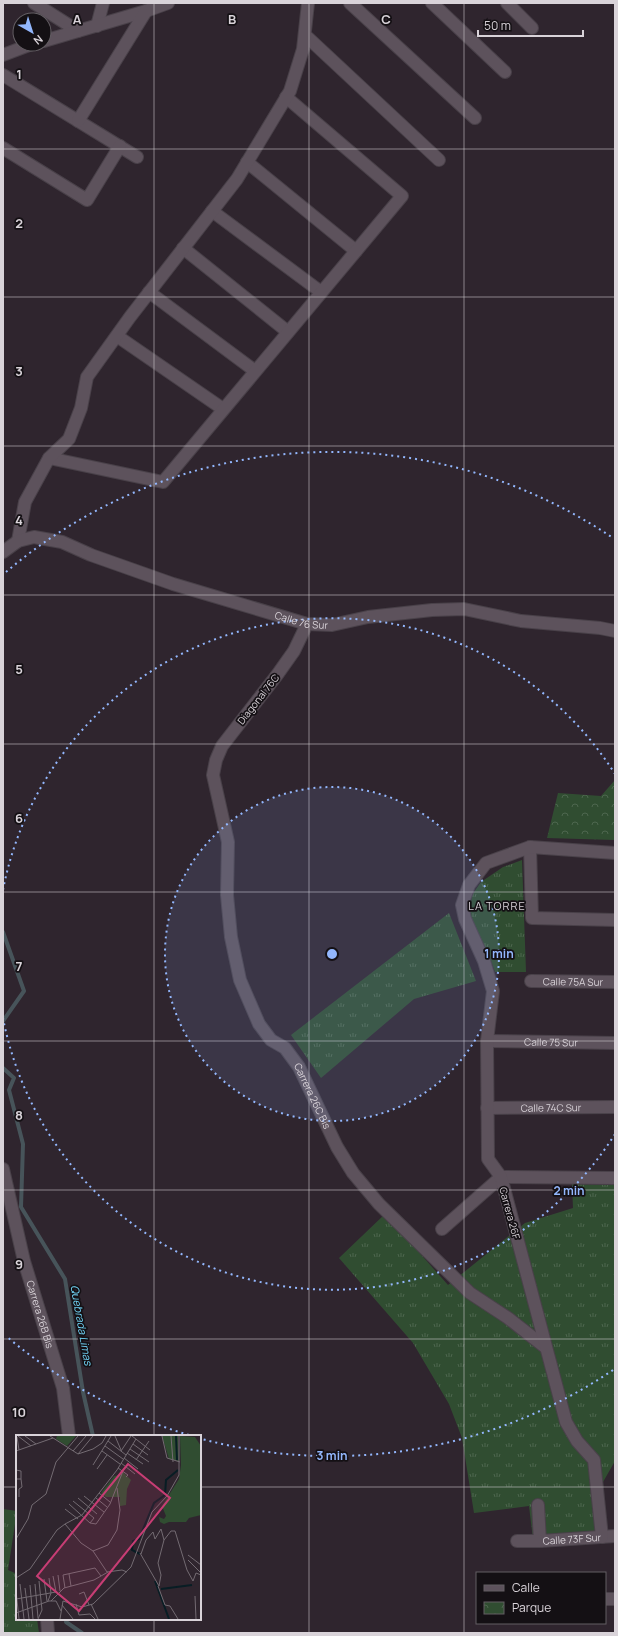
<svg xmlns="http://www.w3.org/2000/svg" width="618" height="1636" viewBox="0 0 618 1636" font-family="Manrope,sans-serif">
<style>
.grass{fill:url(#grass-tufts)}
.park{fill:url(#park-crowns)}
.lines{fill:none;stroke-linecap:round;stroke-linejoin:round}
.stream{stroke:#47545a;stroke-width:4}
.minor-casing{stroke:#494149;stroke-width:14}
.minor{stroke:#5d525c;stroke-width:12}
.grid{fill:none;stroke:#d9d3d9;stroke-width:1;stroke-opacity:0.55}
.ring{fill:none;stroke:#93b7fd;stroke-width:2;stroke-dasharray:2 4}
.labels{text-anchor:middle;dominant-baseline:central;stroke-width:3.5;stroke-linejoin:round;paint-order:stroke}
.street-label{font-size:10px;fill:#d9d3d9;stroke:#141014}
.neighbourhood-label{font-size:11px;letter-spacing:1px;fill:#d9d3d9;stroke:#141014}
.water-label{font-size:11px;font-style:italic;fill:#72d6f9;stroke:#141014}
.inset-river{fill:none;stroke:#081d24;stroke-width:2}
.inset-road{fill:none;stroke:#736b72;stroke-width:1}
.view{fill:#c73d74;fill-opacity:0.15;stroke:#c73d74;stroke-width:2}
.inset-edge{fill:none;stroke:#d9d3d9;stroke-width:2}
.grid-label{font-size:13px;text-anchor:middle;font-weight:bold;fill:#d9d3d9;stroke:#141014;stroke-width:3.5;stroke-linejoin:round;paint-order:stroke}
.centre{fill:#93b7fd;stroke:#141014;stroke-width:2}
.ring-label{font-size:12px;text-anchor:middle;font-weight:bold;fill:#93b7fd;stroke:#141014;stroke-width:3.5;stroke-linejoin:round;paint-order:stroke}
</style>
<defs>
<pattern id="grass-tufts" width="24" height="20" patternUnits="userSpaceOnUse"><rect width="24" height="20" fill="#304d31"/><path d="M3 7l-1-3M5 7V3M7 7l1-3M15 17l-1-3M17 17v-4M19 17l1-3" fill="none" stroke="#4d664e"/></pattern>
<pattern id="park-crowns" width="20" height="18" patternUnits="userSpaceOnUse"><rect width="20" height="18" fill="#304d31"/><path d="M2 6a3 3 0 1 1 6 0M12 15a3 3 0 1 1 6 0" fill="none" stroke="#4d664e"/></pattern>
</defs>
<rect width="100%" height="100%" fill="#2f252e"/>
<path class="grass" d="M522 860 526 972H495L488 952 477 935 469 917 472 895 481 882 503 867Z
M449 913 476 981 414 999 321 1078 291 1035Z
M572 1184 615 1185V1461L603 1482 606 1531 533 1539 529 1506 474 1513 462 1438 449 1404 413 1343 339 1258 385 1214 448 1285 525 1223 573 1208Z
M3 1509 17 1511 8 1570 17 1574V1619H37L39 1633H3Z"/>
<path class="park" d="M615 780V840L547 838 558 793 601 796Z"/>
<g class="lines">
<path class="stream" d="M3 932 24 991 3 1021
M3 1068 14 1078 9 1090 23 1144 21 1207 65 1279 83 1392 93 1436
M67 1619 66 1622 82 1633"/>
<g class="minor-casing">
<g id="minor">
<path d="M34 3 78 31"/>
<path d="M350 3 475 118"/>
<path d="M432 3 505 72"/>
<path d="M507 3 532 28"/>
<path d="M97 26 103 3"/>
<path d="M305 35 439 160"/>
<path d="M44 41 146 11 168 3"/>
<path d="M3 55 32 44"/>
<path d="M3 75 137 157"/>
<path d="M78 121 146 11"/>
<path d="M3 148 87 200 120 146"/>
<path d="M247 162 356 251"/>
<path d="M212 211 321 292"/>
<path d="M183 248 288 332"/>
<path d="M149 292 255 371"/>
<path d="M117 336 223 409"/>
<path d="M49 458 163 482 402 196 286 97"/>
<path d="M18 541 25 502 49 458 69 439 81 408 87 377 130 317 237 179 290 91 303 49 308 3"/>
<path id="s1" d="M3 552 18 541 34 537 62 542 91 555 173 584 307 624 332 625 368 617 432 610 464 609 521 621 600 628 615 631"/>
<path id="s2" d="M307 624 294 651 277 675 222 746 216 760 213 775 228 842 227 895 231 937 240 980 259 1024 271 1040 285 1048 299 1067 337 1147 353 1173 379 1204 470 1293 508 1318 545 1347"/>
<path d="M530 847 532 918 615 920"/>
<path id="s3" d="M531 981 615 982"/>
<path id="s4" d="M487 1041 615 1043"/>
<path id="s5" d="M487 1108 615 1107"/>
<path id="s6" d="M3 1169 24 1261 63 1388 69 1436"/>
<path d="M501 1177 615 1178"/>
<path d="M442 1229 501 1177"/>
<path id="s7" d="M538 1505 540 1541 615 1536"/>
<path d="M602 1537 594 1460 577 1441 566 1422 501 1177 488 1159 487 1041 493 991 484 961 465 919 462 905 469 885 486 863 530 847 615 853"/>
<path d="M517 1541H540"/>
<path d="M605 1599H615"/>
<path d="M47 1619 48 1633"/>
</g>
</g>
<use href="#minor" class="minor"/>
</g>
<path class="grid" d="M154 3V1436M309 3V1633M464 3V1633M3 149H615M3 297H615M3 446H615M3 595H615M3 744H615M3 892H615M3 1041H615M3 1190H615M3 1339H615M3 1487H17M200 1487H615M154 1619V1633"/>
<circle cx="332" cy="954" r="167" fill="#93b7fd" fill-opacity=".12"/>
<g class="ring">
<circle cx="332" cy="954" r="167"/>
<path d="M615 1134A335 335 0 0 1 3 1018M3 890A335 335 0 0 1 615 774"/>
<path d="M613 1370A502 502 0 0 1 202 1439M189 1435A502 502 0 0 1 6 1336M6 572A502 502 0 0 1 613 538"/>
</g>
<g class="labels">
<g class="street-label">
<text stroke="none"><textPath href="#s1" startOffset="316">Calle 76 Sur</textPath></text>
<text transform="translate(258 699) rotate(-52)">Diagonal 76C</text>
<text stroke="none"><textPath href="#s3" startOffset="42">Calle 75A Sur</textPath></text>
<text stroke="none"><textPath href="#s4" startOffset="64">Calle 75 Sur</textPath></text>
<text stroke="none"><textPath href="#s2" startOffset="527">Carrera 26C Bis</textPath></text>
<text stroke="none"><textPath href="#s5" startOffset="64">Calle 74C Sur</textPath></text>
<text transform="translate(510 1213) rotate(75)">Carrera 26F</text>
<text stroke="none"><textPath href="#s6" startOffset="150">Carrera 26B Bis</textPath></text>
<text stroke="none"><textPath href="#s7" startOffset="68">Calle 73F Sur</textPath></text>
</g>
<g class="neighbourhood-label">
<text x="497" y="905">LA TORRE</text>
</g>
<g class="water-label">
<text transform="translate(82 1325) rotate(80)">Quebrada Limas</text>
</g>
</g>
<g transform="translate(16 1435)">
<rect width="185" height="185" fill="#2f252e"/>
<path d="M146 1H162L163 26 153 24ZM164 1 179 2 185 11V80L173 83 170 87H153L148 89 144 87 143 82 148 84 150 81 146 71 163 44 165 30ZM107 37 115 45 111 54 110 70 104 71V62H90L85 58 98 41 104 40Z" fill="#304d31"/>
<path d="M41 1H60L51 11 40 4Z" fill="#304d31"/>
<path class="inset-river" d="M160 1 161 25M124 119 116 115 117 106 123 104 138 68 149 60 150 45 162 35M139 146 153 184M145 154 176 150"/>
<path class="inset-road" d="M2 1 15 11M9 1 20 9M34 1 62 19M99 1 105 15M116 1 134 15M146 1 151 23 164 27M155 1 157 27M1 2 3 15M92 6 110 20M117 9 132 20M89 11 107 24M114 14 133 27M0 16 37 3M57 16 70 1M86 16 104 29M105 16 115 1M111 18 127 29M62 19 77 14 86 8 90 1M62 19 77 1M108 23 122 34M120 25 133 6M105 28 119 39M77 30 95 1M102 33 112 40 110 42M81 34 91 20M0 35 5 36V44M0 44H5L6 52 3 54V62M83 58 94 67M68 61 88 77M62 63 81 79M80 63 91 72M57 66 78 83 74 88M53 69 74 88 80 89 94 69 107 36M49 74 62 84M0 104 12 84 16 70 30 59 40 27 62 1M77 116 92 110 101 95 104 75 101 53M124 118 143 151 145 140 142 128 148 105M125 119 130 105 137 97 139 104 145 94 148 105 155 96H159L171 135 177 146 180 138 185 140M172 120 185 130M172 125 185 138M111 137 106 135 91 137 77 116 65 108 49 89 66 80 101 35 120 4M53 139 55 151M42 140 44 156M0 143 14 134 41 95 49 89M28 144 31 166M4 149 8 184M19 149 22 183M14 150 17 184M142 151 149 170 154 171 162 184M9 153 13 184M49 153 47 140 79 133 85 141M0 156 3 184M63 159 68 157 73 170M179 161 180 184M0 164 40 157 37 141M32 166 35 158 33 143M35 166 48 153 78 145 92 137M60 169 63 180 74 179 79 184M75 169 82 184M46 170 57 184M0 178 33 166H40L45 176M22 184 26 175 23 146M44 184 47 166 66 172 77 169 115 132 136 77 151 61 163 40V1"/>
<path class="view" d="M112 29 154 63 63 176 21 141Z"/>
<rect width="185" height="185" class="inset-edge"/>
</g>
<g class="grid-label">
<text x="77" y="24">A</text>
<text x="232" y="24">B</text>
<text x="386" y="24">C</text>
<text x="19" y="79">1</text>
<text x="19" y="228">2</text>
<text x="19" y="376">3</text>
<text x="19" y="525">4</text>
<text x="19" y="674">5</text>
<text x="19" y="823">6</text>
<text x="19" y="971">7</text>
<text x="19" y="1120">8</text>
<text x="19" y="1269">9</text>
<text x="19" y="1417">10</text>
</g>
<circle cx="332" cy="954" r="6" class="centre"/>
<g class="ring-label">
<text x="499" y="958">1 min</text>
<text x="569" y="1195">2 min</text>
<text x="332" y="1460">3 min</text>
</g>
<rect width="618" height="1636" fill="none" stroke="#d9d3d9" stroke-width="8"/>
<rect x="476" y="1572" width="130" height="52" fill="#141014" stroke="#635e63"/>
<rect x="484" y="1585" width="20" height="6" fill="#5d525c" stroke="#635e63"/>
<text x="512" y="1592" font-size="12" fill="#d9d3d9">Calle</text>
<rect x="484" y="1602" width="20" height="12" fill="url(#park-crowns)" stroke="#635e63"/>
<text x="512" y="1612" font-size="12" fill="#d9d3d9">Parque</text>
<g transform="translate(32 32) rotate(141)"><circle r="19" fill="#141014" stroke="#635e63"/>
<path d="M0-3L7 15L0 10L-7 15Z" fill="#93b7fd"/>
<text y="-6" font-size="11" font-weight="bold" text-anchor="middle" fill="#d9d3d9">N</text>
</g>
<path d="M478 30v6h105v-6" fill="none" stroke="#d9d3d9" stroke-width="2"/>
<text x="484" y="30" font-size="12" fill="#d9d3d9" stroke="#141014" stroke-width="3" paint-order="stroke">50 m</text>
</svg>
